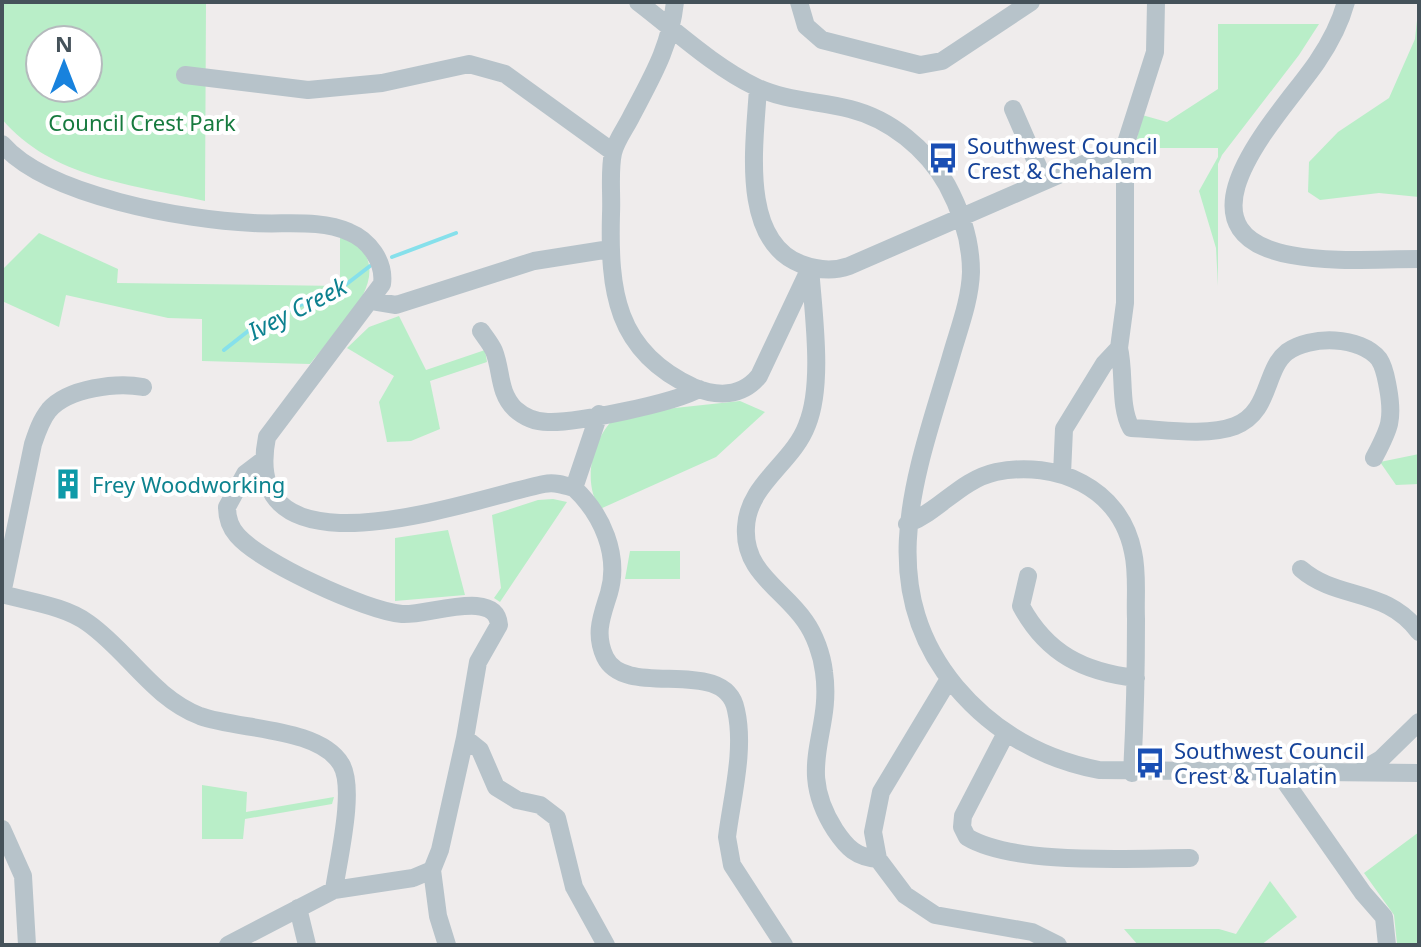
<svg xmlns="http://www.w3.org/2000/svg" width="1421" height="947" viewBox="0 0 1421 947" font-family="'Noto Sans',sans-serif">
<style>
.green{fill:#b9eec8;fill-rule:evenodd}
.lines{fill:none;stroke-linecap:round;stroke-linejoin:round}
.stream{stroke:#86e0eb;stroke-width:4}
.minor{stroke:#b7c3ca;stroke-width:18}
.labels{text-anchor:middle;dominant-baseline:central;stroke-width:8;stroke-linejoin:round;paint-order:stroke}
.park-label{font-size:22px;fill:#167a3e;stroke:#fff}
.transit-label{font-size:22px;fill:#164399;stroke:#fff;text-anchor:start}
.culture-label{font-size:22px;fill:#0d838f;stroke:#fff;text-anchor:start}
.water-label{font-size:24px;font-style:italic;fill:#0d8190;stroke:#fff}
</style>
<rect width="100%" height="100%" fill="#efecec"/>
<path class="green" d="M2 2H206L205 201C134 185 51 178 2 119ZM40 40H88V88H40Z
M1419 2V197L1379 193 1320 200 1308 192 1309 162 1338 132 1389 98 1415 39Z
M1218 24H1319L1299 55 1222 155 1218 164V286L1216 248 1199 191 1218 157V148H1135L1142 115 1167 122 1218 89Z
M39 233 118 269 117 283 340 286V233C409 267 339 327 310 364L202 361V319L168 318 66 295 59 327 2 301V270Z
M399 316 426 370 485 350 487 362 430 381 440 429 411 441 387 442 379 402 394 376 347 348 369 327Z
M740 401 765 412 716 457 600 509C581 480 593 435 619 414Z
M1419 454V484L1396 485 1380 462Z
M553 499 567 502 500 602 494 598 501 588 492 515 538 500Z
M448 530 465 595 395 601V538Z
M630 551H680V579H625Z
M202 785 247 792 246 812 334 797 332 804 245 819 243 839H202Z
M1419 832V945L1397 944 1394 915 1364 873Z
M1270 881 1297 917 1261 945H1138L1124 929H1219L1236 934Z"/>
<g class="lines">
<path class="stream" d="M392 257 456 233
M224 350 252 328 300 305 331 296 370 266"/>
<path class="minor" d="M638 2C676 31 713 66 756 87 785 101 819 101 850 109 890 119 927 149 947 185 961 211 971 242 971 272 970 302 958 331 950 360 917 471 871 585 956 687 994 732 1042 759 1099 770L1419 773
M675 2C670 47 653 75 632 115 627 126 616 140 613 153 609 171 612 195 611 214 609 290 615 351 693 387 717 397 742 397 759 376L809 270
M799 2 806 26 822 40 920 65 942 61 1031 2
M1346 2C1340 24 1330 43 1317 62 1284 111 1163 231 1291 255 1332 263 1377 259 1419 259
M185 75 308 90 382 83 469 64 505 74 613 152
M758 88C755 142 739 240 801 264 817 270 832 272 849 266L1125 146
M1013 109 1044 180
M2 144C47 196 185 220 253 223 284 225 320 219 349 232 369 240 385 262 382 284L267 437C237 588 477 497 544 484 555 482 564 485 574 488 602 514 620 555 609 593 602 616 594 633 605 657 626 701 725 654 736 710 745 750 732 797 727 837L732 865 784 945
M810 267C813 312 824 384 807 425 793 463 748 484 746 527 743 572 783 589 805 621 815 635 822 655 824 672 833 734 794 766 835 830 847 848 856 857 878 859
M372 301 396 305 534 261 610 249
M481 331C485 337 491 344 494 351 502 371 498 392 515 409 524 417 536 422 548 422 577 423 674 403 699 389
M1119 348C1125 374 1119 406 1131 428 1161 429 1206 437 1235 426 1271 412 1264 370 1287 352 1310 335 1361 336 1379 359 1385 368 1386 378 1388 388 1394 421 1389 429 1374 458
M143 387C117 382 68 388 49 410 41 420 37 432 33 444L2 594C30 602 65 606 88 623 129 652 152 697 200 716 238 730 319 727 341 764 356 788 338 861 334 890
M262 461 245 474 227 507C227 518 230 527 237 535 260 562 366 611 402 614 428 616 496 588 499 625L478 662 465 738 440 850 432 870 438 916 447 945
M1062 474 1064 429 1104 364 1119 348 1125 303V146L1155 52 1156 2
M574 488 599 414
M907 524C940 511 960 480 996 472 1056 460 1120 487 1133 552 1138 574 1135 597 1136 619 1136 670 1135 721 1132 773
M1301 569C1338 601 1386 587 1419 632
M1028 576 1021 606C1047 654 1084 672 1136 678
M949 679 881 792 873 832 878 859 905 895 935 915 1032 932 1058 945
M1006 733 963 816 962 827 967 837C1015 866 1133 858 1190 858
M465 738 480 750 496 787 517 800 540 805 557 818 574 887 606 945
M1364 769 1381 759 1419 722
M1279 773 1363 893 1384 917 1387 945
M2 829 23 876 27 945
M298 908 307 945
M228 945 334 890 413 878 432 870"/>
</g>
<defs>
<g id="bus-bare" transform="scale(2.4)"><path d="M-5-6H5V4H4V6H2V4H-2V6H-4V4H-5ZM-3.5-4V0h7V-4ZM-3.5 1.2v1.5H-2V1.2ZM2 1.2v1.5H3.5V1.2Z" fill="#1a4fb4" stroke="#fff" stroke-width="2.5" paint-order="stroke"/></g>
<g id="building-bare" transform="scale(2.4)"><path d="M-4-6H4V6H1V3H-1V6H-4ZM-2.5-4.3h1.7v1.8h-1.7ZM.8-4.3h1.7v1.8H.8ZM-2.5-1h1.7V.8h-1.7ZM.8-1h1.7V.8H.8Z" fill="#0f9aa8" stroke="#fff" stroke-width="2.5" paint-order="stroke"/></g>
</defs>
<g fill-rule="evenodd">
<use href="#bus-bare" x="943" y="158"/>
<use href="#building-bare" x="68" y="484"/>
<use href="#bus-bare" x="1150" y="763"/>
</g>
<g class="labels">
<g class="park-label">
<text x="142" y="122">Council Crest Park</text>
</g>
<g class="transit-label">
<text x="967" y="145">Southwest Council<tspan x="967" dy="25">Crest &amp; Chehalem</tspan></text>
<text x="1174" y="750">Southwest Council<tspan x="1174" dy="25">Crest &amp; Tualatin</tspan></text>
</g>
<g class="culture-label">
<text x="92" y="484">Frey Woodworking</text>
</g>
<g class="water-label">
<text transform="translate(297 308) rotate(-27)">Ivey Creek</text>
</g>
</g>
<rect width="1421" height="947" fill="none" stroke="#45525a" stroke-width="8"/>
<g transform="translate(64 64)"><circle r="38" fill="#ffffff" stroke="#b5babd" stroke-width="2"/>
<path d="M0-6L14 30L0 20L-14 30Z" fill="#1882dd"/>
<text y="-12" font-size="22" font-weight="bold" text-anchor="middle" fill="#45525a">N</text>
</g>
</svg>
